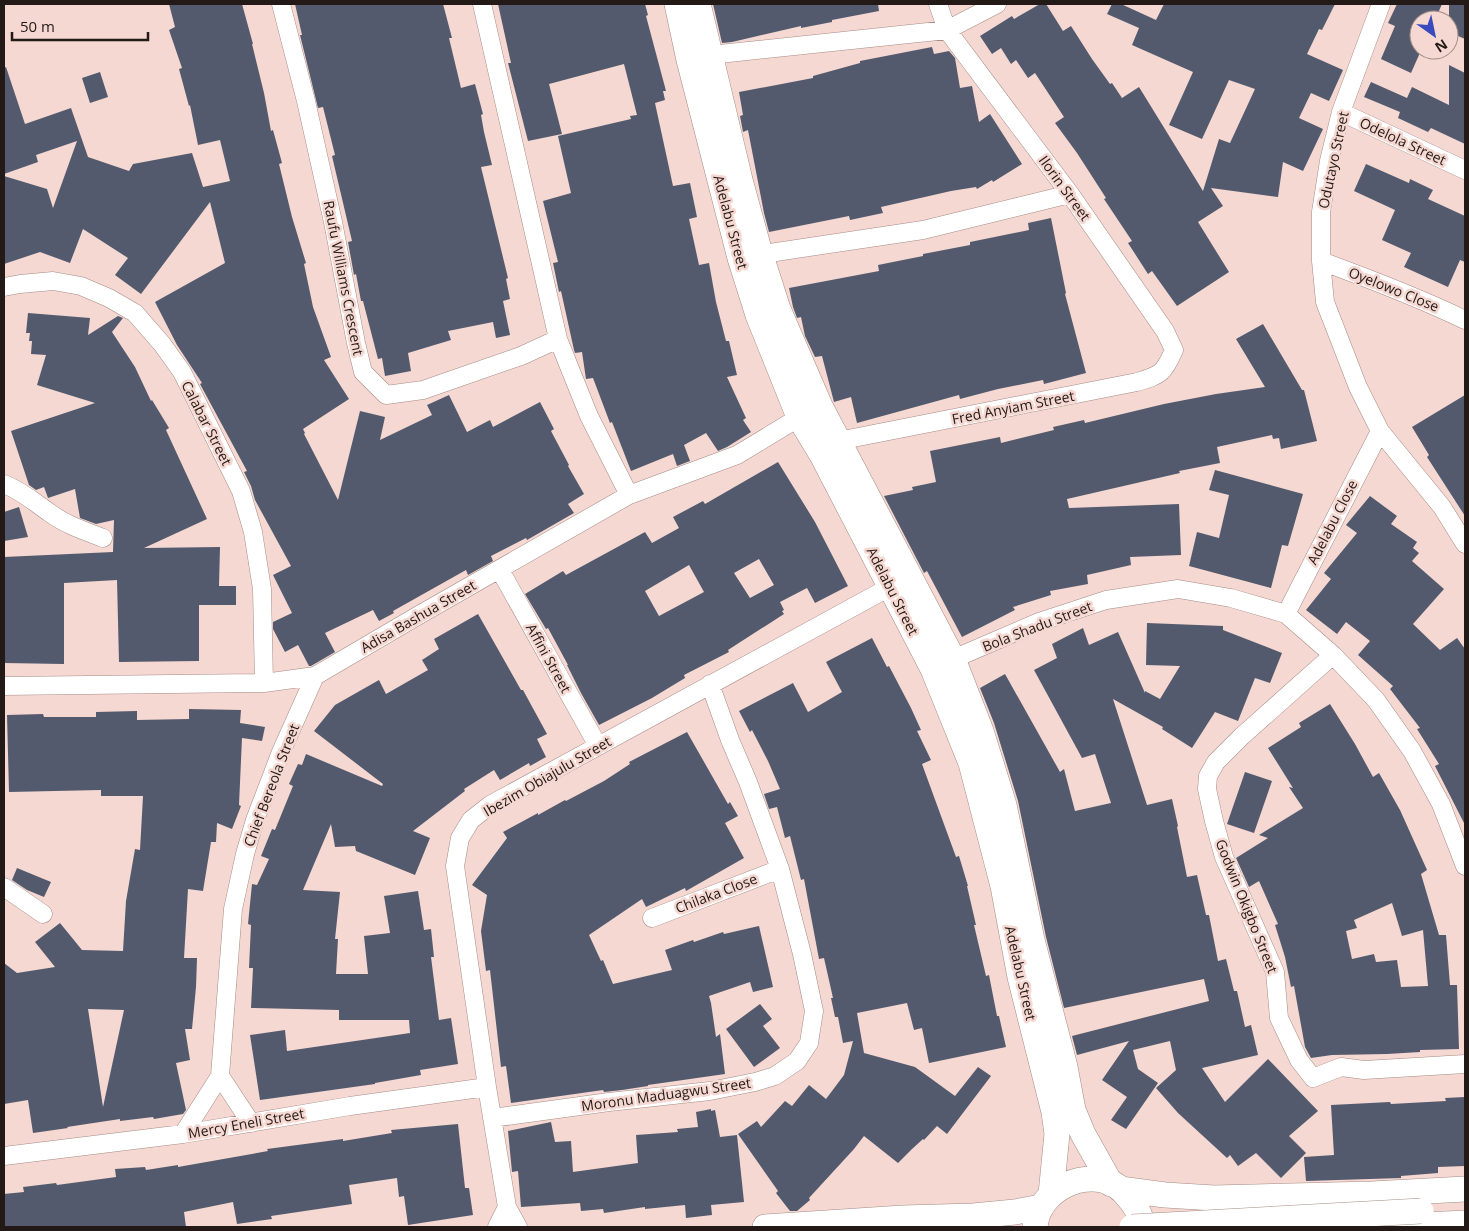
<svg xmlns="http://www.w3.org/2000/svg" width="1469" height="1231" viewBox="0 0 1469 1231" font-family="'Open Sans',sans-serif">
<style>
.building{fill:#535a6e;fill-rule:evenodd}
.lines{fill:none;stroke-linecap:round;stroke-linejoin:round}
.street-casing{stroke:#a68b85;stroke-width:19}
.secondary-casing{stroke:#a68b85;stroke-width:26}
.street{stroke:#fff;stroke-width:18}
.secondary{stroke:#fff;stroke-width:25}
.secondary-bridge-casing{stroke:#a68b85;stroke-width:26;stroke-linecap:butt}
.secondary-bridge{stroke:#fff;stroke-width:25}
.labels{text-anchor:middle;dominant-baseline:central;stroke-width:5;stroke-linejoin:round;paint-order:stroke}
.street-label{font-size:14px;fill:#231916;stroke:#f5d8d1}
</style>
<rect width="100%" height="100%" fill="#f5d8d1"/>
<path class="building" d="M169 4H242L253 44H252L264 93 271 131 273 130 282 163 279 164 292 217 306 263 304 264 313 307 331 357 324 360 349 399 303 429 305 433 304 434 338 500 360 411 385 417 380 440 432 415 427 405 449 395 467 432 490 420 493 427 540 402 554 429 551 431 569 465 568 466 584 494 568 504 574 513 527 540 526 538 491 556 493 561 468 575 466 570 393 611 394 613 379 621 373 610 325 633 335 652 311 666H309L298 645 285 652 273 629V622L292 613 273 575 291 566 255 500 251 486 244 472 247 471 200 384 202 383 177 345 155 302 225 263 210 202 141 294 115 275 128 258 83 229 70 263 40 252 4 264V176L47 189 53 208 77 141 36 155 38 162 4 174V68L6 67 25 124 71 108 88 157 129 171 133 164 192 153 203 187 230 181 220 140 198 145 190 105 189 106 179 69 182 68 169 30 175 27Z
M295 4H443L452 38H449L461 88 475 84 483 114 481 115 484 132 492 165 481 167 508 278 506 279 510 299 503 301 510 335 496 338 493 322 448 331 451 340 408 353 411 371 385 376 382 358 378 359 363 301H361L356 274 354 275 348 242 352 241 332 156 335 155 323 107 318 108 300 35H302Z
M498 4H645L648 15 646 16 666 91H663L665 100 655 103 673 186 690 183 697 217 689 219 699 265 709 263 716 302 726 341H729L737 375 727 377 746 418 743 420 751 432 727 447 718 451 706 433 684 445 690 461 677 466 673 454 631 471 612 422 610 423 593 378 586 379 582 352 575 353 574 350 561 291 559 292 553 263 558 262 543 201 571 193 558 136 631 119 630 116 637 115 624 64 549 84 562 134 528 141 508 63H511Z
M713 4H878L879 11 832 20V22L801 28V26L732 42 722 43Z
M1040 4H1046L1063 31 1071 26 1092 59 1110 84 1112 83 1122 98 1139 87 1203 191 1219 139 1230 143 1255 89 1229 80 1202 139 1169 125 1193 72 1132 45 1139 28 1107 14 1112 4H1121L1156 20 1164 4H1335L1322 30 1319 29 1307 54 1343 70 1329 101 1311 93 1299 118 1323 129 1303 171 1283 162 1278 197 1211 188 1223 206 1198 222 1229 272 1177 306 1152 271 1148 274 1128 243 1132 241 1104 199 1106 198 1077 153 1055 123 1064 117 1035 73 1028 78 1016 60 1011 64 1001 48 992 54 980 36 1012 16 1014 19Z
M1397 4H1442L1435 20H1419V55L1411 73 1381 59 1395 26 1388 23Z
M1449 4H1465V39L1449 32Z
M932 47 934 54 949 51 955 58 960 88 972 86 979 122 990 114 1022 164 993 182 992 180 977 189 976 187 951 191 881 207 883 213 850 220 849 216 769 232 764 213 748 130 743 132 740 116 743 115 739 92 813 78V76L860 63V61Z
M1449 65 1465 73V144L1431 128 1428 132 1398 118 1400 112 1364 97 1371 82 1407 98 1412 87 1449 105Z
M100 72 108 97 90 103 82 78Z
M1366 164 1409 183 1410 179 1433 190 1428 199 1465 216V262L1460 260 1448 287 1404 267 1411 253 1382 240 1395 210 1354 191Z
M1051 218 1066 293 1065 294 1086 373 1044 384 1043 380 998 389 960 399 959 395 857 423 851 397 834 402 822 356 815 357 805 336 801 317 797 318 793 307 789 288 879 271 878 265 923 256V254L970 245V242L1029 230 1028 223Z
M28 313 90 318 88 335 118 316 123 318 112 332 135 367 151 401 152 400 169 428 166 430 207 519 144 548 220 547 219 586H236V605H199V661L119 662 117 580 64 583V664L4 663V557L113 552 114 520 96 524 80 518 75 489 48 498 44 487 36 490 29 485 11 431 95 403 37 385 46 355 31 354 32 341H29L30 333H26Z
M1263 324 1302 390H1304L1317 441 1281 449 1279 438 1273 439 1272 435 1217 447 1220 463 1179 471 1180 473 1067 499 1069 508 1179 504 1181 555 1130 557 1131 565 1087 575 1088 584 1050 591 1051 595 1013 607 1015 610 962 637 927 571 924 573 884 496 913 490 912 487 936 482 930 451 1000 437 1001 443 1054 430 1053 427 1084 420 1085 423 1164 404 1216 394 1265 387 1236 339Z
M1465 395V516L1427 457 1429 455 1412 427Z
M778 462 815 522 848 586 815 603 807 588 780 602 784 610 782 611 784 614 728 650 729 652 684 675 685 678 652 698 599 725 581 693 567 665H568L548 628 546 629 525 594 563 571 566 575 645 532 652 543 679 528 673 517 703 501 705 504ZM759 559 774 585 750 598 734 573ZM689 565 704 592 659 616 645 591Z
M1215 470 1303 494 1288 546 1282 545 1271 588 1189 566 1197 532 1219 538 1229 495 1209 490Z
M1370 496 1397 516 1391 524 1417 542 1413 548 1419 553 1412 561 1444 589 1413 624 1440 650 1457 638 1465 649V825L1435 766 1439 764 1417 729 1420 728 1390 689 1393 686 1358 655 1370 641 1346 622 1337 634 1306 610 1331 579 1324 573 1357 533 1346 525Z
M19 507 28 537 4 541V512Z
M478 614 521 690H523L547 734 537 739 546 757 530 766 529 763 500 780 494 770 464 789 465 791 413 831 430 838 415 875 356 851 355 846 335 847 331 824 303 890 340 892 335 939H338L336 974H368L364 936 390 933 384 896 418 891 424 930 431 929 434 957H431L439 1020 451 1018 458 1064 420 1070 421 1075 375 1083V1084L260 1100 250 1035 285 1030 287 1051 410 1033 409 1020H339V1010L251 1008 253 968H249L251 925 248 924 252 884 257 885 269 859 261 856 272 829 275 830 293 786 289 784 298 764 302 765 306 754 382 786 383 784 314 731 335 705 379 680 386 694 428 670 422 660 439 649 434 639Z
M1147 623 1223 626V630L1282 653 1270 683 1255 678 1238 721 1215 712 1192 748 1162 729 1163 727 1113 699 1147 805 1172 799 1178 826 1177 827 1187 877 1197 875 1206 915H1209L1218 961 1226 959 1234 991H1237L1245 1027 1251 1025 1258 1055 1202 1068 1225 1102 1268 1059 1318 1111 1289 1136 1306 1153 1281 1178 1256 1153 1238 1166 1230 1155 1227 1158 1178 1113 1156 1088 1176 1070 1170 1041 1133 1050 1138 1069 1158 1083 1126 1129 1111 1120 1127 1097 1102 1080 1129 1041 1077 1055 1072 1036 1209 1001 1204 979 1064 1008 1046 937 1018 801 994 723 980 688 1005 674 1060 772 1064 769 1075 811 1111 803 1095 754 1082 758 1034 670 1057 658 1052 644 1083 628 1089 645 1118 632 1145 693V691L1160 699 1180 666 1146 665Z
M872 638 887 667 889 666 911 708 921 730 917 731 931 760 922 764 956 857 959 856 968 886H967L976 925H974L986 976 989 975 997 1016H999L1006 1047 929 1063 922 1028 914 1030 907 1003 857 1013 864 1053 915 1067 955 1096 978 1067 991 1076 947 1134 937 1126 924 1140 923 1139 912 1149 898 1163 864 1136 854 1149 809 1198 810 1200 797 1211H790L776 1193 778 1191 738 1134 757 1121 761 1127 785 1101 792 1106 809 1085 826 1099 844 1075 853 1041 843 1043 838 1017H835L831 998H833L824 958 819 959 804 879 801 880 790 836 785 838 777 807 769 809 764 794 780 789 768 761 752 730 750 732 739 711 793 683 808 712 842 692 826 662Z
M1330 704 1355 744 1373 777 1379 773 1400 810 1427 870 1421 874 1439 935H1446L1450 985H1457L1459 1049 1420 1050V1052L1387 1054 1332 1055 1311 1058 1305 1047 1294 986 1291 987 1285 957 1275 925 1278 924 1259 881 1249 887 1236 858 1268 838 1259 835 1303 808 1289 787 1293 788 1268 748 1301 727 1299 723ZM1392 903 1402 936 1423 930 1428 986 1401 987 1397 960 1376 962 1374 954 1352 959 1346 931 1357 928 1354 920Z
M189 709 241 710 240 723 265 727 262 741 242 738 239 805 241 806 232 829 217 823 216 842H211L203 891 188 889 184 958H197L196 987 192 1029H185L190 1060 176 1063 186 1110 183 1114 154 1119 153 1117 120 1121V1119L67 1127 68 1128 33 1133 28 1100 4 1104V963L17 973 55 967 35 942 60 923 82 950 123 951 126 901 135 849 140 850 143 796H101V790L9 792 7 715 43 714 44 717H96V712L137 711V720L189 719ZM88 1009 124 1010 103 1107Z
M687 732 728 804 730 802 738 816 725 823 744 858 686 891 685 888 646 907 642 899 589 935 601 961 603 960 613 984 672 970 665 950 693 940 694 942 723 932 724 934 759 926 773 987 753 992 750 982 709 996 711 1003 716 1037 720 1034 725 1074 648 1085V1086L622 1090 604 1092 603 1090 511 1103 506 1066 501 1067 490 970 486 971 481 931 487 895 472 885 507 838 503 832 538 813V815L565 800 566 801 604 781 630 764 629 762Z
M1245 772 1272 781 1254 833 1227 824Z
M17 868 51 882 44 897 27 890 12 880Z
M760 1004 772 1019 763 1026 780 1048 754 1067 726 1029Z
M1465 1097V1166L1438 1167V1173L1401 1176V1178L1306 1181 1304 1157 1334 1155 1331 1105 1390 1102 1391 1104 1446 1101 1445 1098Z
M711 1109V1111L715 1110 720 1137 737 1135 744 1202 711 1205 712 1215 686 1218 685 1205 645 1209V1207L604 1213 603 1209 581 1211 580 1203 521 1207 518 1171 512 1172 508 1131 551 1122 555 1142 571 1141 573 1172 638 1163 636 1135 678 1132 677 1129 698 1127 696 1112Z
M458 1124 465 1188H469L473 1215 408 1225 404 1196 399 1197 397 1178 349 1185 352 1204 271 1216 272 1219 237 1224 233 1202 184 1212 186 1227H4V1194L24 1192 23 1187 56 1183 57 1185 116 1177 115 1169 145 1167 146 1170 178 1165V1167L268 1151 267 1149 343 1139V1141L392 1133 391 1130Z"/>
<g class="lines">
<g class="street-casing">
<path id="street" d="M281 4 306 101 333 222 356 343 363 372 386 395 423 390 521 356 558 339
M482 4 558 339 589 416 629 495
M1381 4 1341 112 1329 161 1321 212V261L1325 302 1358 387 1380 431 1442 507 1465 544
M700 57 710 55 947 30 997 4
M1341 112 1465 170
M749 256 923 230 1070 194
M1321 261C1370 279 1418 297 1465 320
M4 287 20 284 53 281 81 286 109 298 135 313 162 344 182 372 241 491 253 532 262 589 264 683
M838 441 1137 382C1161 375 1164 373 1174 350L1165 331 1070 194 947 30 938 4
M4 484C22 491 34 502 50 513 66 525 85 531 103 538
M500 570 598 746
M1286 614 1380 431
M1333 655 1242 736 1216 762 1208 776 1207 789 1214 821 1224 857 1275 972 1279 1018 1299 1060 1313 1078 1341 1067 1364 1070 1465 1064
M953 659 1039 622 1106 600 1178 589 1231 598 1286 614 1333 655 1376 700 1412 751 1441 804 1465 866
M4 686 264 683 315 676 419 615 629 495 737 455 808 412
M4 887 43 914
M652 918 780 869
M220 1076 251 1123
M492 1118 609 1102 710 1091 755 1082 775 1076 797 1061 809 1043 814 1011 802 954 780 869 748 782 730 740 710 684
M183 1134 220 1076 233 909 245 854 255 820 281 752 315 676
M4 1156 183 1134 350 1106 487 1087
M497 1227 507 1207
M518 1227 507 1207 487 1087 455 866 460 838 471 820 490 805 899 582"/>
</g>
<g class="secondary-casing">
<path id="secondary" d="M677 4 689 60 740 258 758 315 799 417 822 455 933 669 971 763 1003 886 1020 977 1054 1112 1057 1134 1051 1194
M698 4 740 180 760 253 778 309 820 406 953 659 981 731 1004 805 1032 940 1065 1067 1073 1110 1083 1134 1111 1184
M1120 1189 1165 1195 1214 1198 1372 1194 1465 1189
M765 1227 903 1218 973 1216 1015 1212 1041 1207
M1035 1227C1038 1189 1088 1165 1120 1188 1123 1191 1125 1194 1128 1197 1135 1205 1142 1216 1142 1227
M1385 1227 1465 1223"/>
</g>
<use href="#street" class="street"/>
<use href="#secondary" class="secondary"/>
<g class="secondary-bridge-casing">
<path id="secondary-bridge" d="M1132 1227 1421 1211"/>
</g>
<use href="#secondary-bridge" class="secondary-bridge"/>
</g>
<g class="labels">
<g class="street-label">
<text transform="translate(1403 141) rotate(25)">Odelola Street</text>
<text transform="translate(1333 160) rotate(-78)">Odutayo Street</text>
<text transform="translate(1065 188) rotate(54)">Ilorin Street</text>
<text transform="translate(731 222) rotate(75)">Adelabu Street</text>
<text transform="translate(344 278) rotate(79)">Raufu Williams Crescent</text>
<text transform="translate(1394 289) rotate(22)">Oyelowo Close</text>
<text transform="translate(1013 407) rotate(-11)">Fred Anyiam Street</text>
<text transform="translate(207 423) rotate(63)">Calabar Street</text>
<text transform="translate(1332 522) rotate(-63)">Adelabu Close</text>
<text transform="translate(893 591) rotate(63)">Adelabu Street</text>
<text transform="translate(418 616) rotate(-30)">Adisa Bashua Street</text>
<text transform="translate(1037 626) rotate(-21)">Bola Shadu Street</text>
<text transform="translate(549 658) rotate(61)">Affini Street</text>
<text transform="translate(547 776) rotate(-30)">Ibezim Obiajulu Street</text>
<text transform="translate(271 785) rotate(-69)">Chief Bereola Street</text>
<text transform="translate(716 893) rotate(-21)">Chilaka Close</text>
<text transform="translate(1247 906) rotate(68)">Godwin Okigbo Street</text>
<text transform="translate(1021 973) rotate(77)">Adelabu Street</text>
<text transform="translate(666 1094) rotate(-8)">Moronu Maduagwu Street</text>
<text transform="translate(246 1123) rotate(-10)">Mercy Eneli Street</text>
</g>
</g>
<rect width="1469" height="1231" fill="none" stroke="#231916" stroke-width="10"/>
<g transform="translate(1434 35) rotate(147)"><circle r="24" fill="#f5d8d1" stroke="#a18c86"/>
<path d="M0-4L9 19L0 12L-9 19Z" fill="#384abd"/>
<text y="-8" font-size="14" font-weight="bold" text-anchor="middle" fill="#231916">N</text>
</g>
<path d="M12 32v8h136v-8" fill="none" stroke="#231916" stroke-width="2.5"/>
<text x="20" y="32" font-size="15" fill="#231916" stroke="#f5d8d1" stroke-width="4" paint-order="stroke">50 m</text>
</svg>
